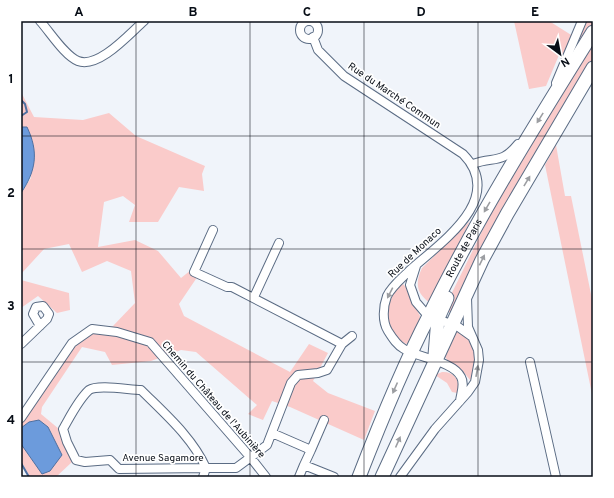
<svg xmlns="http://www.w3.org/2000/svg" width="614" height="498" viewBox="0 0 614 498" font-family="Overpass,sans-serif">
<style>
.green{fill:#facbca}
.water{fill:#6c9bdc;stroke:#4e70a1}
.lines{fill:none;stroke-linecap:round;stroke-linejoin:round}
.stream{stroke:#4e70a1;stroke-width:2}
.minor-casing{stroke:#5b6c84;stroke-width:10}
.primary-casing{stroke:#5b6c84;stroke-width:15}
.minor{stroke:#fff;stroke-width:8}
.primary{stroke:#fff;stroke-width:13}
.oneway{fill:#9c9ea2}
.grid{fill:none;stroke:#070d16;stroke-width:1;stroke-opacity:0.55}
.labels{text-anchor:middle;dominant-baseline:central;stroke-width:3.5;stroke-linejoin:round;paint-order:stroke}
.street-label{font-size:10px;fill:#070d16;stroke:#fff}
.neatline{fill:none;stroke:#070d16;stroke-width:1.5}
.grid-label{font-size:13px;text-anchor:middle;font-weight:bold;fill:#070d16}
</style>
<rect width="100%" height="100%" fill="#f0f4fa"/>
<path class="green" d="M514 21H549L576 38 586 21H593V24L572 59 559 55 546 86 529 89Z
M593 40V61L520 185 451 313 444 309 495 205Z
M21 92 34 117 83 120 109 113 136 136 205 166 202 174 204 191 179 187 158 222H129L135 205 123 196 104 202 98 247 135 240 158 251 181 278 191 270 200 273 179 304 184 316 290 372 309 344 328 353 313 381 328 393 375 411 364 440 290 407 272 401 263 420 248 414 257 405 196 352 181 350 151 361 112 365 105 352 82 347 42 407 41 414 59 429 61 437 72 462 56 477H30L21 461V444L42 474 29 422 21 428V420L73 345 93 331 113 326 135 303 131 271 107 261 82 272 69 244 44 249 21 274 23 252 21 247V193L31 178 27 128 21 127Z
M556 145 565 196H571L593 304V399L545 165Z
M470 221 430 303C416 293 415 283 422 268Z
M21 280 69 293 70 310 57 313 38 296 21 308Z
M403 284 407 288 409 295 420 316 419 324 409 343 406 344C383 334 382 298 403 284Z
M454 329C458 332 464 334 467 338 476 348 478 371 470 380L462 370 449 362 445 357 444 352Z
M442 372C455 371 461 382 457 393L452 392 447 383 435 375Z"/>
<path class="water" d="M21 127H27C39 152 36 171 21 193Z
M39 420 48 427 62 455 50 471 42 474 21 444V428L29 422Z"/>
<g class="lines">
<path class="stream" d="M21 100 25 104 27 112 21 116
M21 463 29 477"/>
<g class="minor-casing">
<path id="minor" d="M40 21C50 32 65 56 78 61 99 69 130 33 144 21
M300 30a9 9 0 1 1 18 0a9 9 0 1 1-18 0Z
M313 37 318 50 344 76 463 154C507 199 440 243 409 271 401 279 392 286 387 296 383 307 382 321 388 331 393 339 397 345 404 349 419 358 453 361 461 377 465 384 461 393 460 401
M556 83 582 21
M473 164C494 156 501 165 518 144
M213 230 194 272 227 287H232L342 344
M416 266 410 285 416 302 428 316 457 326 471 336
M254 297 279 243
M21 344 47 319 49 314 43 306 36 307 33 314 40 326
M530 362 556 477
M21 418 72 343 92 329 117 332 150 342 251 458 266 477
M272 433 311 450 304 465 334 477
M311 450 324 420
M203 477 206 468C192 437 165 414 141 390 130 390 98 384 89 390 78 400 70 417 63 429L67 442 76 460 85 462 110 460 119 469 206 468H236L267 445 291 383 298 375 318 373 327 370 342 344 352 336
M299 477 304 465
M400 477 435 429 468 392 475 382 479 360 478 350 468 327 467 298"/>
</g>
<g class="primary-casing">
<g id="primary">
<path d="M435 355 438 318 447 298"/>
<path id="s1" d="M359 477C380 423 402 368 429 316 477 218 535 125 593 32"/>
<path d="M382 477 482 260 507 214 593 68"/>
</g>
</g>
<use href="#minor" class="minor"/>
<use href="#primary" class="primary"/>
</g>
<defs><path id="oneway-solid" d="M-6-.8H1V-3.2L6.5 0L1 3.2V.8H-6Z"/></defs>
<g class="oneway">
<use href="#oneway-solid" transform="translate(540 118) rotate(122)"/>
<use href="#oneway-solid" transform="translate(527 181) rotate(-59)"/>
<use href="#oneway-solid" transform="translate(487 207) rotate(120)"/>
<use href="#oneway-solid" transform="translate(482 260) rotate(-64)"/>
<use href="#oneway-solid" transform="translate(390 293) rotate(117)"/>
<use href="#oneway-solid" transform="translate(477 371) rotate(-80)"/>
<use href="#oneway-solid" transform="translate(395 388) rotate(114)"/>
<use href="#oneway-solid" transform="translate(398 442) rotate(-66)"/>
</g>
<path class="grid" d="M136 21V477M250 21V477M364 21V477M478 21V477M21 136H593M21 249H593M21 362H593"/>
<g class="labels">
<g class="street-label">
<text transform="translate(394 96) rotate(34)">Rue du Marché Commun</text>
<text stroke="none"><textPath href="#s1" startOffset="252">Route de Paris</textPath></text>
<text transform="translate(415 253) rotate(-43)">Rue de Monaco</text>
<text transform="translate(213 400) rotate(49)">Chemin du Château de l'Aubinière</text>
<text x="163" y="458">Avenue Sagamore</text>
</g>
</g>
<rect width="614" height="498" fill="none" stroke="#ffffff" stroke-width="44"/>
<g transform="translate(560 54) rotate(148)" stroke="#ffffff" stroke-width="3" paint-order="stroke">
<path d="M0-3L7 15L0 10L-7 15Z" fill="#070d16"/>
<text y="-6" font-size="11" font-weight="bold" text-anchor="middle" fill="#070d16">N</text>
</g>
<rect x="22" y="22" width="570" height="454" class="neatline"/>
<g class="grid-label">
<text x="79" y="16">A</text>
<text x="193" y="16">B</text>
<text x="307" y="16">C</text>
<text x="421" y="16">D</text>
<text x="535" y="16">E</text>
<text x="11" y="83">1</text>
<text x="11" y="197">2</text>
<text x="11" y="310">3</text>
<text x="11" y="424">4</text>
</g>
</svg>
